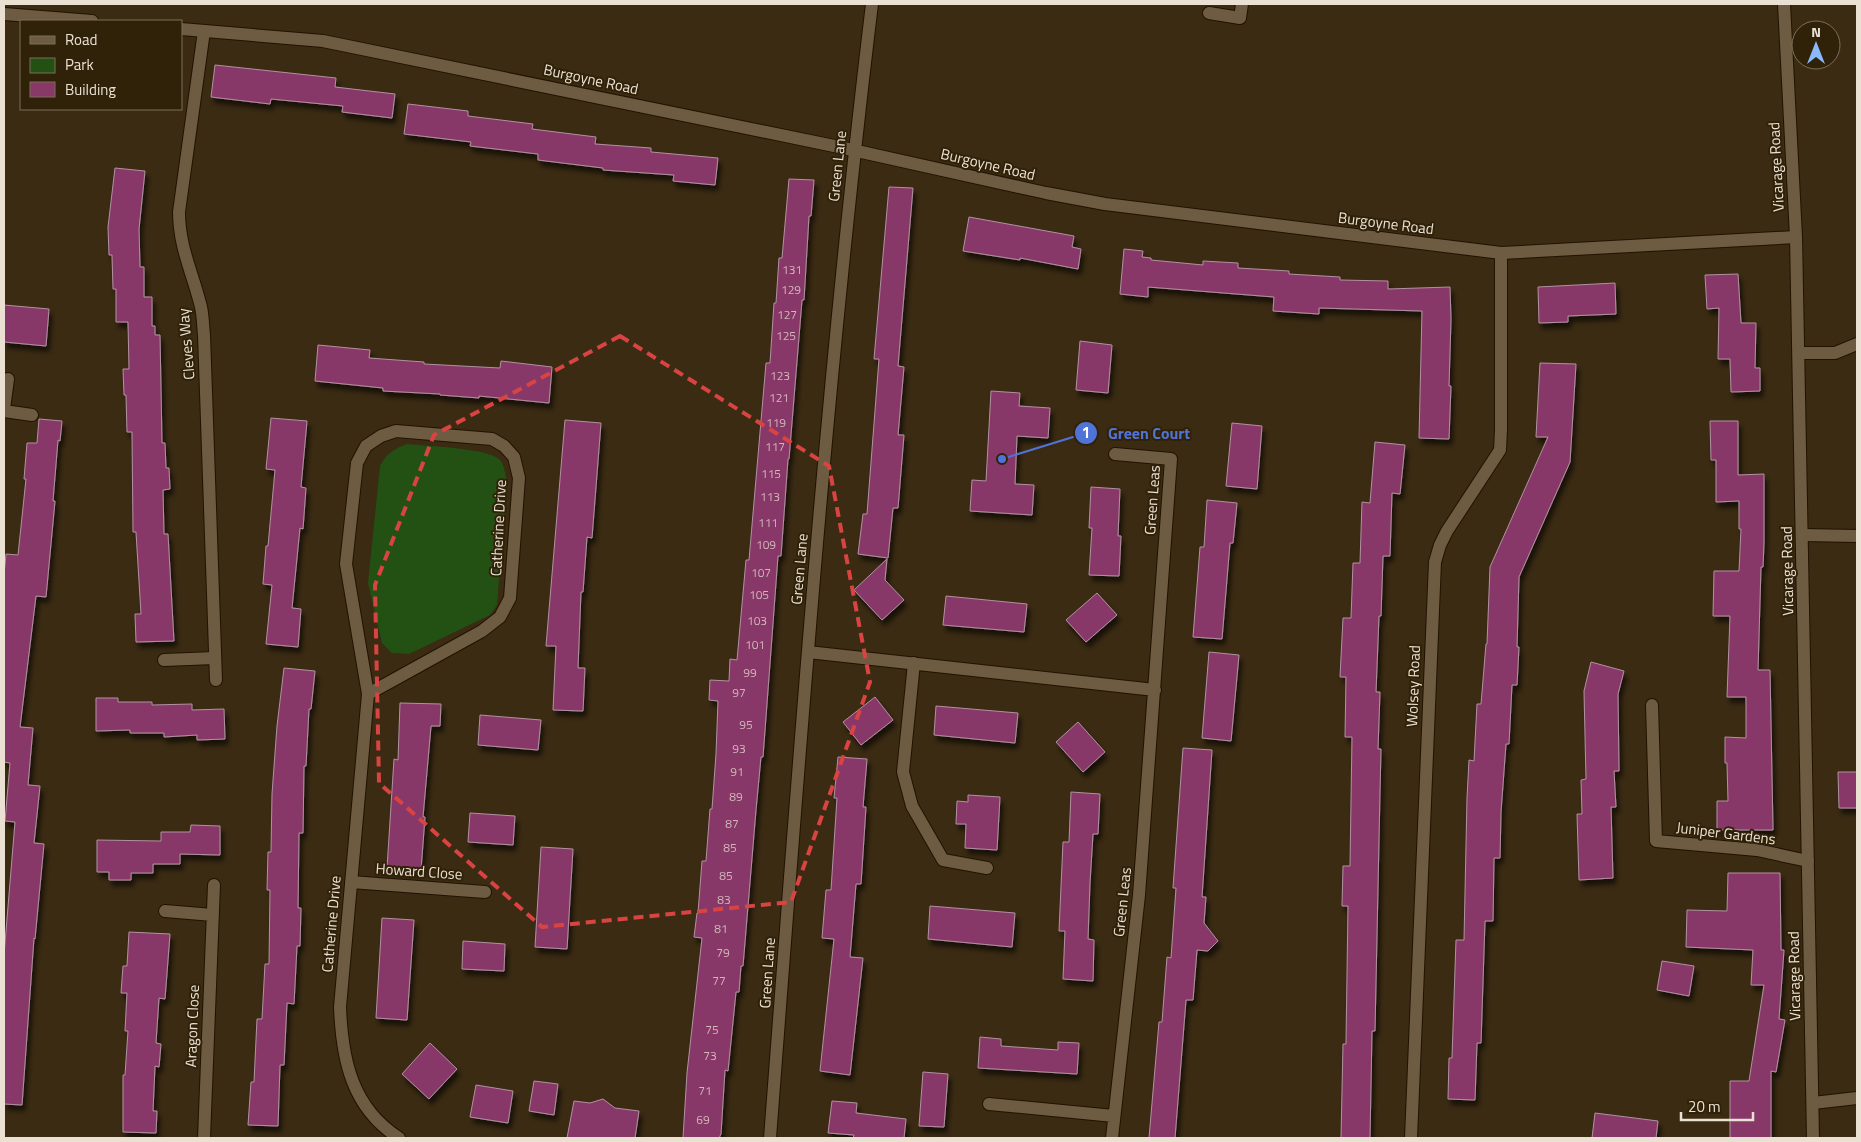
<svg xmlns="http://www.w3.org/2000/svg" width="1861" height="1142" viewBox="0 0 1861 1142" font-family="'Titillium Web',sans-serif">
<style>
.green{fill:#225113}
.building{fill:#883967;stroke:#b191a1;filter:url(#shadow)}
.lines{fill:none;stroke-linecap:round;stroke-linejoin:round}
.street-casing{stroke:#211300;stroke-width:14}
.secondary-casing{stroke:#211300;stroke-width:14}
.street{stroke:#6d5b42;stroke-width:12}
.secondary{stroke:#6d5b42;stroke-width:12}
.marked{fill:none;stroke:#d94442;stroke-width:4;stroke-dasharray:10 6;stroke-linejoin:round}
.labels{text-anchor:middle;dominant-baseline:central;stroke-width:4;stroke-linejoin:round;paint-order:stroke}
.number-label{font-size:12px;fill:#d2b7b8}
.street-label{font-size:15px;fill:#ebe1d3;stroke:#302109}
.leader{fill:none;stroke:#5073d7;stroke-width:2}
.callout-dot{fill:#5073d7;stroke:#302109;stroke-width:2}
.mark-label{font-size:15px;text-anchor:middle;font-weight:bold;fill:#fff}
.callout-label{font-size:16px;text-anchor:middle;font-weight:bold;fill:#5073d7;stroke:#302109;stroke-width:4;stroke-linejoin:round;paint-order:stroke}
</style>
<defs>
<filter id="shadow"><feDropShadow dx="3" dy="5.5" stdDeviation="2.5" flood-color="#0009"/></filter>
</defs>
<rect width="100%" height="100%" fill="#3b2b13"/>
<path class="green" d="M407 444C424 446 490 448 500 460 505 466 505 474 507 482L497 605 490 615 409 654 392 653 382 643 368 583 380 466C386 454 394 449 407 444Z"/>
<path class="building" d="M215 65 336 78 335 87 395 94 392 118 342 112 343 106 271 99 270 104 211 97Z
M408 104 468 111V116L533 124 532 129 596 137 595 144 651 148V152L718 158 715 185 673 181 674 175 603 170V168L538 160V154L470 146 471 142 404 134Z
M115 168 145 171 139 229 140 267H144V297H152V326H155V335H160L162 443H165L166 468H169L170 489 163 490 164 534H168L174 641 136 642 135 614H141L136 532H133L132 432H127L126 395H124L123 369H129L128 322H116V289H113L112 255H109L108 227Z
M789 179 814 180 811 216H809L804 300H802L789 459H788L781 556H778L763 757H761L756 810 743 966H741L739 992H736L728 1071 725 1070 721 1134 719 1138H683L687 1073 702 938 694 937 697 913H698L702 861H706L710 809H712L716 754 718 701 709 700 710 680 729 681 730 659 737 660 746 560H749L766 363H770L774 303H776L779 258H782Z
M889 187 913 188 898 366 904 367 898 435H904L898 508H893L888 558 858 554 863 514H867L879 359H874Z
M969 217 1074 236 1072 247 1081 249 1078 269 1020 258V260L963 251Z
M1124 249 1143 251 1142 257 1151 258V260L1203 265V261L1238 263V268L1289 271V274L1340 277V280L1388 281V289L1450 287 1451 319 1449 386H1451L1449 439 1419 438 1422 311 1319 308V314L1273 311 1274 297 1148 287V297L1120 294Z
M1738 274 1741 323H1756L1755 368H1760V391L1731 392 1730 359H1718L1719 308 1707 309 1705 275Z
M1615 283 1616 314 1568 316V322L1539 323 1538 287Z
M4 305 49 309 46 346 4 342Z
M1080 341 1112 345 1108 393 1076 390Z
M318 345 370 350 369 358 424 362V364L500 368 501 361 552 367 549 403 479 396V398L440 395V394L383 391V388L315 381Z
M1540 363 1576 364 1570 462 1519 577 1517 647H1519L1517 685H1512L1509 744H1506L1501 812 1500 858H1494L1493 921H1485L1481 1043H1477L1475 1100 1448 1099 1449 1058H1452L1456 940H1464L1467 798 1469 760 1474 761 1477 704H1481L1486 644H1487L1490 567 1548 437H1536Z
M991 391 1020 393 1019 406 1050 408 1048 438 1017 436 1015 484 1034 485 1032 515 970 511 972 480 986 481Z
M271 418 307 421 301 487 306 488 303 529 300 528 292 608 301 609 298 647 266 644 272 585 263 584 266 546H268L275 470 266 469Z
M39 419 62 421 60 441 58 440 53 501H55L46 597 36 596 20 727 33 728 28 785 40 786 34 843 44 844 35 939 34 938 22 1105 4 1104V955L15 822 5 821 10 763 4 762V575L6 554 18 555 26 479H24L27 443H37Z
M565 420 601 423 592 538 587 537 583 592H581L578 668H585L583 711 553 710 556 646H546Z
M1710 421H1738V475L1764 474V543L1763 567H1761L1758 670H1770L1773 830H1717V801H1728L1727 763H1725V737L1746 738V697H1727L1730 616H1713L1714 571H1739L1741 529H1739V501L1716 502V460H1711Z
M1232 423 1262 426 1257 489 1226 486Z
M1375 442 1405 445 1400 494 1392 493 1390 556H1383L1381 616H1379L1376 692H1380L1378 749H1381L1380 792 1375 1031H1372L1370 1138H1341L1343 1044H1346L1348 906H1342L1343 866H1350L1352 737H1345L1346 677H1340L1343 618H1351L1353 563H1360L1362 502 1370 503Z
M1091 487 1120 489 1118 536H1121L1119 576 1089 575 1092 528H1089Z
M1207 500 1237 503 1233 543H1230L1222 639 1193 637 1200 547H1204Z
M887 559 885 580 904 600 882 620 854 590Z
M1097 593 1117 615 1086 642 1066 620Z
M946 596 1027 604 1024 632 943 625Z
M1209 652 1239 655 1231 741 1202 738Z
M1591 662 1624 671 1618 694 1619 771H1614L1616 807H1611L1613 878 1579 880 1577 814H1582L1581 780 1586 779 1584 691Z
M284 668 315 671 311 709H309L306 766H304L303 833H299L298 908H301L300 946H297L294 1004 287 1003 284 1065H280L278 1126 248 1125 251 1082H254L257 1019H262L265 964H269L270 890H267L268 852H271L272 794 277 726Z
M875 697 893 720 861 745 843 722Z
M96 698H118V702H152V705L192 704V710L224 709 225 739 197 740V735L164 737V733H130V730L96 731Z
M400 703 441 704 440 726H431L423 817H425L421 870 387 868 394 759 398 760Z
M936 706 1018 713 1015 743 934 735Z
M480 715 541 720 538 750 478 745Z
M1078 722 1105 752 1083 772 1056 742Z
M1183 748 1212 750 1202 897H1206L1204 923 1218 941 1208 951 1197 950 1193 1000H1186L1175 1138H1149L1159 1022H1162L1167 957 1171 958 1176 888H1173Z
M838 757 867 759 863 807H866L861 884H856L850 957 863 958 850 1075 820 1071 834 939 822 938 826 890H831L837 798H834Z
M1838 772H1857V808H1839Z
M1071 792 1100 794 1098 834H1093L1090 883 1088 939 1094 940 1093 981 1063 979 1065 931H1059L1063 842H1069Z
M968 795 1000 797 997 850 965 848 966 824H956L957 801 968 802Z
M470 813 515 816 513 845 468 842Z
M191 825 220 826V855L180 854V864H153V873H131V880H109V872H97V840L161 841V832H190Z
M541 847 573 849 567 949 535 947Z
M1728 873H1780L1781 950H1784L1779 1019 1785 1020 1776 1072 1771 1071V1138H1730V1081H1749L1764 985H1751L1753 950 1686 947 1687 910 1727 911Z
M930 906 1015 913 1012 947 928 939Z
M382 918 414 920 407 1020 376 1018Z
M129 932 170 934 165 999 159 998 156 1043 161 1044 159 1067 155 1066 153 1111H157L156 1133 123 1132V1075H125L128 1031H125L127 993H121L123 966H127Z
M463 941 505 944 504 971 462 969Z
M1662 961 1694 966 1689 996 1657 990Z
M980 1037 1001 1039V1046L1058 1050V1042L1079 1043 1077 1074 978 1068Z
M430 1043 457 1069 429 1099 402 1074Z
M923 1072 948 1074 944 1127 919 1126Z
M534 1081 558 1084 554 1115 529 1111Z
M476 1085 513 1091 508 1123 470 1117Z
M603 1099 615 1108 639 1111 635 1138H567L574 1101 590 1103Z
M832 1101 857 1103 856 1113 906 1119 904 1138H853L854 1135 828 1133Z
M1595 1113 1658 1121 1656 1138H1592Z"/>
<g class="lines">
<g class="street-casing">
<path id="street" d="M1209 13 1240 18 1242 4
M4 14 92 21
M181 29 323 41 839 147 1046 193 1105 204 1501 253 1796 237
M204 31 179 212C179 247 193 274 201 307 203 316 203 326 204 335L216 680
M1799 353H1835L1857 344
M4 409 8 379
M4 411 32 415
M1803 535 1857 536
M808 652 1155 690
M164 660 215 658
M914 663 903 772 912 806 943 860 987 868
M368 694 482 631 500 617 510 598 519 478 514 457 504 446 492 439 396 431 381 436 366 446 357 463 346 564 368 694 340 1007C342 1060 352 1108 399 1138
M1652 705 1656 841 1757 850 1808 861
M351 882 485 892
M165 911 213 915
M1813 1103 1857 1098
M989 1104 1114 1116
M204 1138 214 885
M770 1138C799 760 826 381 872 4
M1112 1138 1139 895 1171 459 1115 454
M1411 1138 1435 562 1440 545 1447 531 1500 450 1501 430V253"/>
</g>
<g class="secondary-casing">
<path id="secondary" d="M1784 4 1796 237 1813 1138"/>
</g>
<use href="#street" class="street"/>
<use href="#secondary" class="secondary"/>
</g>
<path class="marked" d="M620 336 829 466 870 682 791 902 542 927 379 783 375 585 434 435Z"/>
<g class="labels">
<g class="number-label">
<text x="792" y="269">131</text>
<text x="791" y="289">129</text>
<text x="787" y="314">127</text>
<text x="786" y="335">125</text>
<text x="780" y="375">123</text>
<text x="779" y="397">121</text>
<text x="776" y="422">119</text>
<text x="775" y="446">117</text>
<text x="771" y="473">115</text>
<text x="770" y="496">113</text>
<text x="768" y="522">111</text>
<text x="766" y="544">109</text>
<text x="761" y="572">107</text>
<text x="759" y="594">105</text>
<text x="757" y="620">103</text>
<text x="755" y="644">101</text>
<text x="750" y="672">99</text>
<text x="739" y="692">97</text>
<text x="746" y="724">95</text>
<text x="739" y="748">93</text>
<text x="737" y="771">91</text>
<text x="736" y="796">89</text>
<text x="732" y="823">87</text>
<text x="730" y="847">85</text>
<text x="726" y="875">85</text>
<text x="724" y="899">83</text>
<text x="721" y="928">81</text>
<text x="723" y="952">79</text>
<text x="719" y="980">77</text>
<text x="712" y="1029">75</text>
<text x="710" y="1055">73</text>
<text x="705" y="1090">71</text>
<text x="703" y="1119">69</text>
</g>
<g class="street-label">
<text transform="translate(591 79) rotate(12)">Burgoyne Road</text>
<text transform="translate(988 164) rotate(13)">Burgoyne Road</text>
<text transform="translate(837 166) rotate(-84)">Green Lane</text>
<text transform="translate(1776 167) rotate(-93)">Vicarage Road</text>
<text transform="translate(1386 223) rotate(7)">Burgoyne Road</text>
<text transform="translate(186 344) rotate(-95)">Cleves Way</text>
<text transform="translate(1152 500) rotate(-86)">Green Leas</text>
<text transform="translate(498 528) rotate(-87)">Catherine Drive</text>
<text transform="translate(799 569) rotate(-85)">Green Lane</text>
<text transform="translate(1787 571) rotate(-91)">Vicarage Road</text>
<text transform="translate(1413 686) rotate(-88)">Wolsey Road</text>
<text transform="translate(1726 833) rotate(7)">Juniper Gardens</text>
<text transform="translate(419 871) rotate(4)">Howard Close</text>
<text transform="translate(1122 902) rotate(-84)">Green Leas</text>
<text transform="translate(331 924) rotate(-85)">Catherine Drive</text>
<text transform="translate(767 973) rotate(-86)">Green Lane</text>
<text transform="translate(1794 976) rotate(-91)">Vicarage Road</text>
<text transform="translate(192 1026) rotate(-88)">Aragon Close</text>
</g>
</g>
<path class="leader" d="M1002 459L1086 433"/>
<g class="callout-dot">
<circle cx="1002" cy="459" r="5"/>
<circle cx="1086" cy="433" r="12"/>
</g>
<g class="mark-label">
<text x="1086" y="438">1</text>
</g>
<g class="callout-label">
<text x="1149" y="439">Green Court</text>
</g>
<rect width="1861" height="1142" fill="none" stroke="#ebe1d3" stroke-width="10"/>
<rect x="20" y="20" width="162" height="90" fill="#302109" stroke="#7b6e5a"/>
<rect x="30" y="36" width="25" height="8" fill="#6d5b42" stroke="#7b6e5a"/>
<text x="65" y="45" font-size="15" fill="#ebe1d3">Road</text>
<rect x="30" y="58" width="25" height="15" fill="#225113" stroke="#7b6e5a"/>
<text x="65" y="70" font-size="15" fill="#ebe1d3">Park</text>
<rect x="30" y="82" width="25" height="15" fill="#883967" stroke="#7b6e5a"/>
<text x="65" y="95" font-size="15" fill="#ebe1d3">Building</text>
<g transform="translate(1816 45)"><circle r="24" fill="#302109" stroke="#7b6e5a"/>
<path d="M0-4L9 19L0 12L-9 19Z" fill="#8bbafc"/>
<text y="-8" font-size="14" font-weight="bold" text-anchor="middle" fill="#ebe1d3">N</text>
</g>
<path d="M1681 1112v8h72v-8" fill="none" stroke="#ebe1d3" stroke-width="2.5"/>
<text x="1688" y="1112" font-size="15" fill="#ebe1d3" stroke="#302109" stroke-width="4" paint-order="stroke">20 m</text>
</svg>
